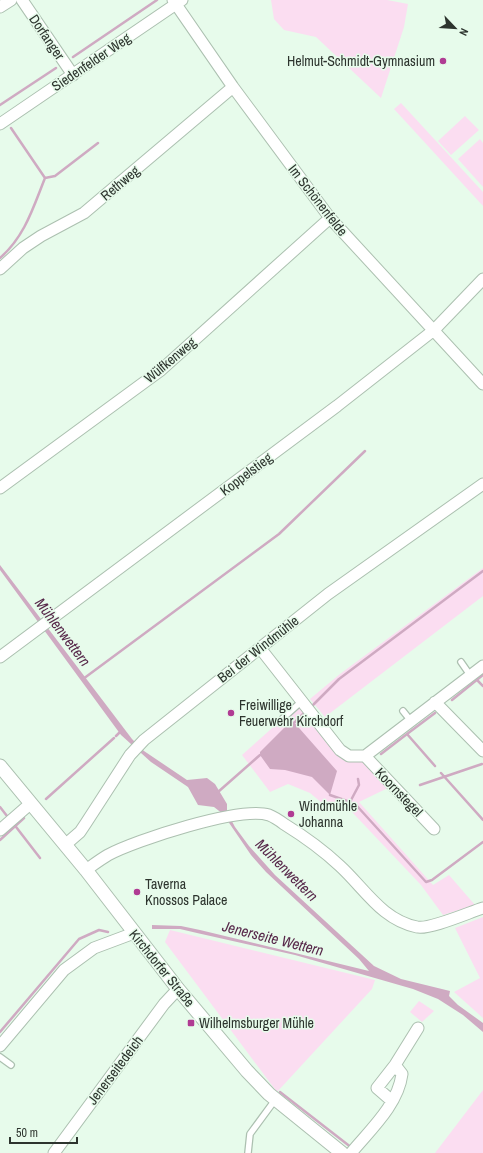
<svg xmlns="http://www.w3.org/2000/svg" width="483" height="1153" viewBox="0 0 483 1153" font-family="'Archivo Narrow',sans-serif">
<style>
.green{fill:#fbddf1}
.water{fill:#cfaac2}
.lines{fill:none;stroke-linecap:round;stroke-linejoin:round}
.stream{stroke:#cfaac2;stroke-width:2.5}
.service-casing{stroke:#acc0b0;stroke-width:8}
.minor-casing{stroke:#acc0b0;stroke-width:13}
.tertiary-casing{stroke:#acc0b0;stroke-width:15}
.service{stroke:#fff;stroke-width:5.5}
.minor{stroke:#fff;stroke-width:11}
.tertiary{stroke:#fff;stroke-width:13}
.poi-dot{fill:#b03b93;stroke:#e7fbeb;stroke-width:1.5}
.labels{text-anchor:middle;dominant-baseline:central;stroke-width:3;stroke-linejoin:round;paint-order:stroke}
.street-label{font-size:14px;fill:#2d342e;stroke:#e7fbeb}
.poi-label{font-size:14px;fill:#2d342e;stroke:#e7fbeb;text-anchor:start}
.water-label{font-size:15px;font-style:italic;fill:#57284a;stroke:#e7fbeb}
</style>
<rect width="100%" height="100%" fill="#e7fbeb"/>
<path class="green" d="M271 0H387L408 4 404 27 381 98 316 37 284 30 274 19Z
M401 103 483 192V206L394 109Z
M465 116 479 130 451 155 438 141Z
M480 139 483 143V187L458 159Z
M483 568V596L325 717 310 699 340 674Z
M299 704 339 752 363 759 390 787 359 802 433 885 449 875 475 905 443 915 421 885 352 812 328 808 310 793 288 784 270 792 242 755Z
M483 917V1018L454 992 480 978 455 928Z
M170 930 375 980 372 989 277 1092 165 942Z
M419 1001 434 1011 422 1022 410 1012Z
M483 1090V1153H435Z"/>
<path class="water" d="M0 565 132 739 144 751 187 780 207 778 215 784 227 804V812L235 827 249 846 275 875 374 966 401 979 450 991 449 996 458 1005 483 1023V1032L463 1015 438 999 413 989 295 955 197 933 180 929H152V925L181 926 200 930 369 971 359 959 266 872 251 855 223 814 214 807 198 805 188 787 151 762 121 735 0 570Z
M292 720 337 771 330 795 312 777 285 770 270 769 260 755V752Z"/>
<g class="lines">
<path class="stream" d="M73 57 157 0
M0 105 56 68
M11 128 45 178
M0 258C25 236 33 208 45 178L55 176 98 143
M83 679 279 534 365 451
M477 680 483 686
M452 700 483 675
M311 707 339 679 483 571
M435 713 407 734 435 766
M295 722 306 711
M116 736 121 731
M381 754 407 734
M441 773 483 820
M420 785 482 764
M218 792 260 755
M330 795 350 802 359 785 358 779
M46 799 114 738
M350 802 357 806 426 882 432 880 483 842
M0 807 7 816
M13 823 40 858
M0 840 24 818
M0 1032 79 939 99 930 108 932
M280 1092 352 1148"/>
<g class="service-casing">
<path id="service" d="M461 662 470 675
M403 711 411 721
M283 718 302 701
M0 1057 11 1065
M248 1153 250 1134 275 1100"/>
</g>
<g class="minor-casing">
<path id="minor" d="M22 0 73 75
M173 0 233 87 330 218 483 384
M0 7 11 0
M0 124 182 0
M0 269 23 248 41 236 84 213 233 87
M0 488 161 370 330 218
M260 648 340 750 349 756H365L483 666
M0 657 337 406 434 330 483 279
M435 702 483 751
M365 756 434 829
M0 830 30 804
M65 845 80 832 86 823 130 755 144 740 328 594 483 484
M86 870C93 865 101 859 108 855 136 840 240 806 269 815 274 817 280 821 284 824 305 837 323 850 340 866 365 889 382 920 417 927 429 930 470 912 483 908
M0 1046 64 970 94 948 134 933
M392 1101 377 1088 395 1065 418 1028
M54 1153 164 1004 178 989
M351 1153C370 1130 398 1105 402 1074L395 1065"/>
</g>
<g class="tertiary-casing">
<path id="tertiary" d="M0 766 86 870 178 989 247 1071 269 1094 342 1153"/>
</g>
<use href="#service" class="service"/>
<use href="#minor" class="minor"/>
<use href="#tertiary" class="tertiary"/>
</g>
<g class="poi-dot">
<circle cx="443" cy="61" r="4"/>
<circle cx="231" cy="713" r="4"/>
<circle cx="291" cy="814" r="4"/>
<circle cx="137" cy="892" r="4"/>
<rect x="187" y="1019" width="8" height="8" rx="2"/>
</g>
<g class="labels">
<g class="street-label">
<text transform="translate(47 37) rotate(56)">Dorfanger</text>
<text transform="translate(91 62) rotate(-34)">Siedenfelder Weg</text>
<text transform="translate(120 183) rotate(-40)">Rethweg</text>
<text transform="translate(318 200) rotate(52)">Im Schönenfelde</text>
<text transform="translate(170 360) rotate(-40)">Wülfkenweg</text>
<text transform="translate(246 474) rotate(-37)">Koppelstieg</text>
<text transform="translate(258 649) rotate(-38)">Bei der Windmühle</text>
<text transform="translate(399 792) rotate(46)">Koornstegel</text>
<text transform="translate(162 968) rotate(51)">Kirchdorfer Straße</text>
<text transform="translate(115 1070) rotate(-53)">Jenerseitedeich</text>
</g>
<g class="poi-label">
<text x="435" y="61" text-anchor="end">Helmut-Schmidt-Gymnasium</text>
<text x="239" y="705">Freiwillige<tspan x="239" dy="16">Feuerwehr Kirchdorf</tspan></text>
<text x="299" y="806">Windmühle<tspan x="299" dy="16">Johanna</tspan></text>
<text x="145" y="884">Taverna<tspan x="145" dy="16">Knossos Palace</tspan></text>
<text x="199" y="1023">Wilhelmsburger Mühle</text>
</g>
<g class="water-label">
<text transform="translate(63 632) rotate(53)">Mühlenwettern</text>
<text transform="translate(287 870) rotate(45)">Mühlenwettern</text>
<text transform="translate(273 938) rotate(14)">Jenerseite Wettern</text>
</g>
</g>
<g transform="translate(455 28) rotate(115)" stroke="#e7fbeb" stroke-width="3" paint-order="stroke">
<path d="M0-3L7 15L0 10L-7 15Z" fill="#2d342e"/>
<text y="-6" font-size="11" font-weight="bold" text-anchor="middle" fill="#2d342e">N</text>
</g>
<path d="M10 1137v6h67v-6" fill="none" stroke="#2d342e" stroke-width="2"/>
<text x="16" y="1137" font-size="12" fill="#2d342e" stroke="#e7fbeb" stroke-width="3" paint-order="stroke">50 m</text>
</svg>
